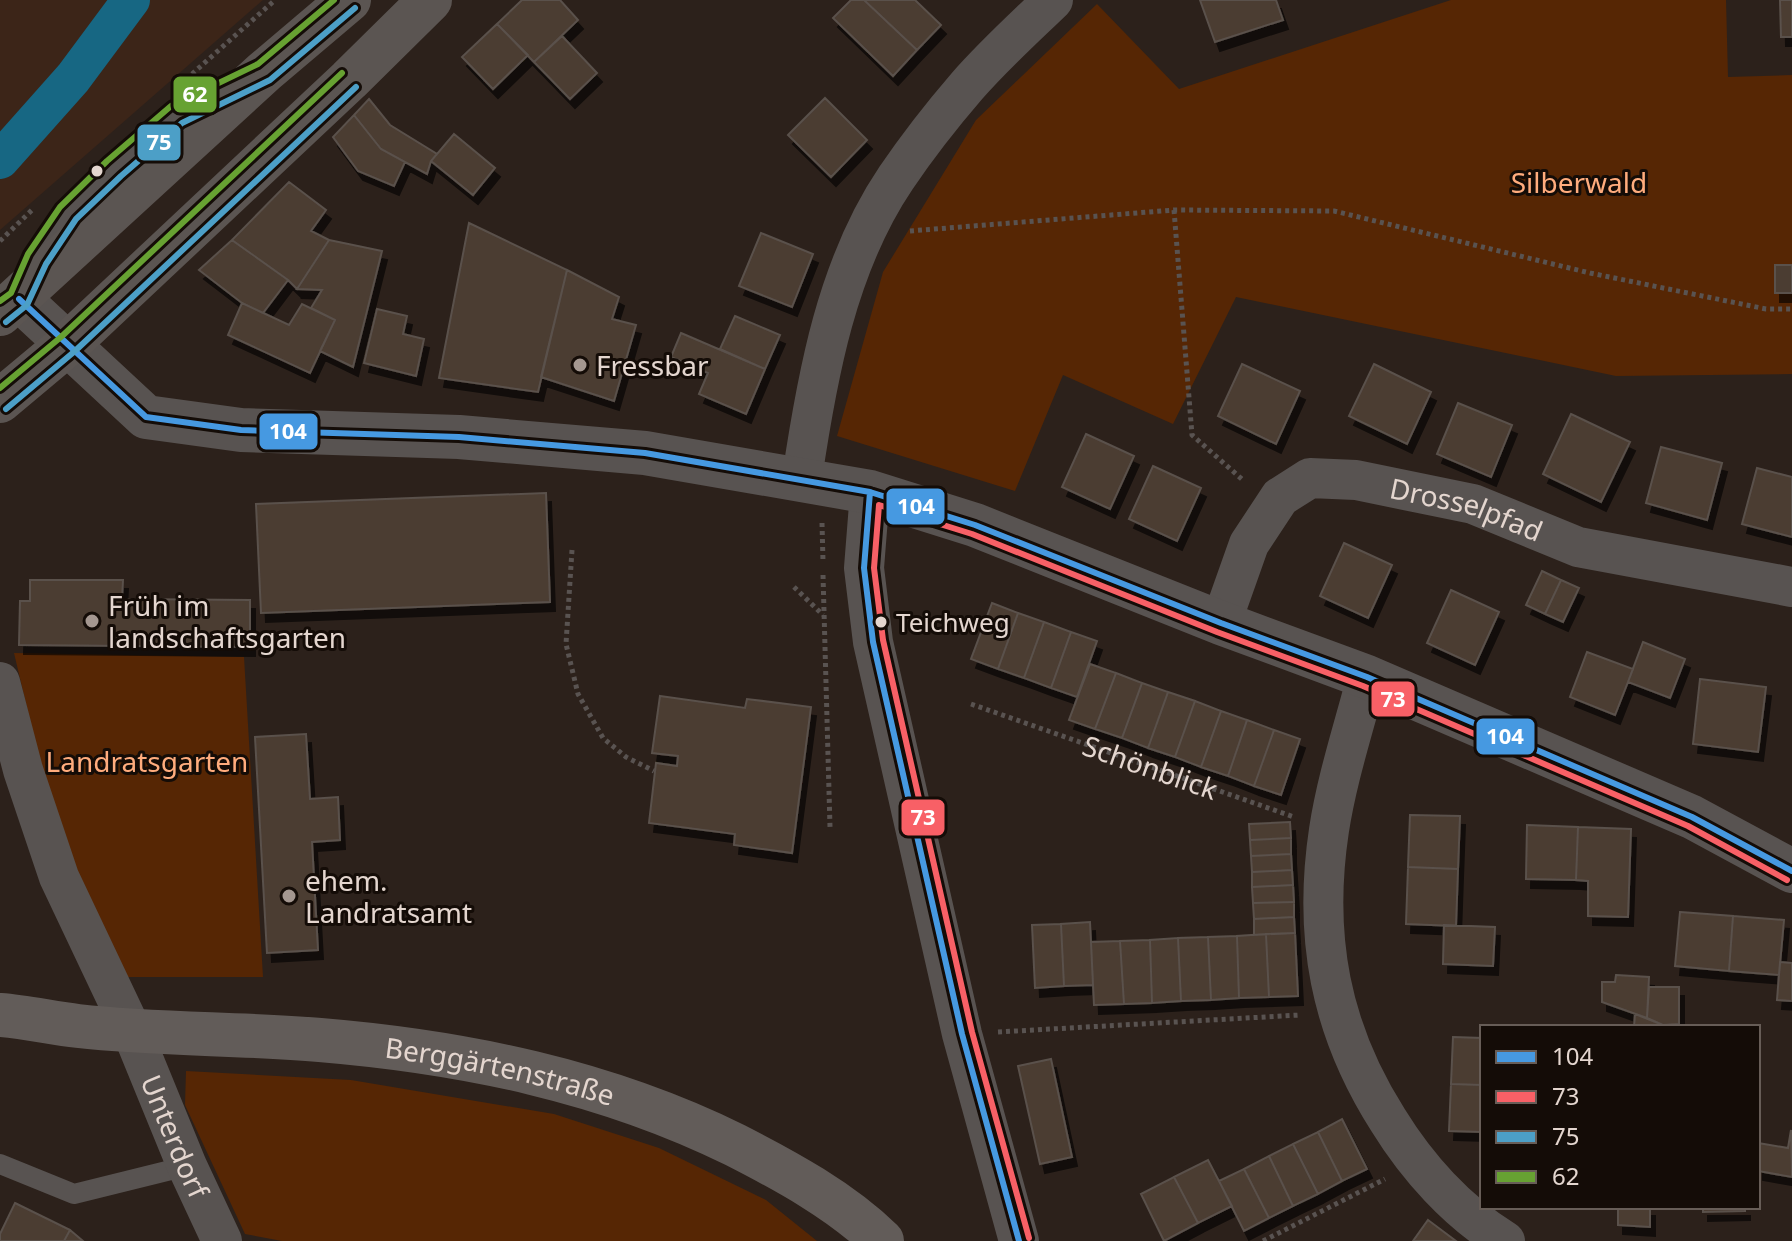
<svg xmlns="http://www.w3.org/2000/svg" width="1792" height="1241" viewBox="0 0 1792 1241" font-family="'Noto Sans',sans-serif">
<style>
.built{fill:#3c2518}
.green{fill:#562604}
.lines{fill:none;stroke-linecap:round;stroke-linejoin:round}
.canal{stroke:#176783;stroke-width:38}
.building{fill:#4b3c32;stroke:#5a514b;stroke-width:2;filter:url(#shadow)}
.path{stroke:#595351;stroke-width:5;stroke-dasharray:4 4;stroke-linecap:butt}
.service{stroke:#585351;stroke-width:20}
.minor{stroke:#585351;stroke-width:40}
.tertiary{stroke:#585351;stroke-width:44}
.secondary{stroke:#5b5552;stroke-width:44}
.primary{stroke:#625c59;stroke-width:44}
.bus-1-casing{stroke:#140c07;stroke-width:12}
.bus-2-casing{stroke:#140c07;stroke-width:12}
.bus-3-casing{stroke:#140c07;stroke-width:12}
.bus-4-casing{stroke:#140c07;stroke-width:12}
.bus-1{stroke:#4699e1;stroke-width:6}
.bus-2{stroke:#f86066;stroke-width:6}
.bus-3{stroke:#4c9fc7;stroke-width:6}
.bus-4{stroke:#67a232;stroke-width:6}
.bus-dot{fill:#e4d6cf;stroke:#140c07;stroke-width:3}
.poi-dot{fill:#a49790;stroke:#140c07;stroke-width:3}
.labels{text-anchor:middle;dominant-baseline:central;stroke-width:6;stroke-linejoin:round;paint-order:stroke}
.bus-label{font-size:26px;fill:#e4d6cf;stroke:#140c07;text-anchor:start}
.park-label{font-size:28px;fill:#ffac7d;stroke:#140c07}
.poi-label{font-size:28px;fill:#e4d6cf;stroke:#140c07;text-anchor:start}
.street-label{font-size:28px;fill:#e4d6cf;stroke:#140c07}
.line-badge{stroke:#140c07;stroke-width:3}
.badge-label{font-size:22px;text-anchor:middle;font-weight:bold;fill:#fff}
</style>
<defs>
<filter id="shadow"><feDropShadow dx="5" dy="9" stdDeviation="0" flood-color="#0009"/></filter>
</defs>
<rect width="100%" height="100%" fill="#2c211b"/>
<path class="built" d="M0 0H263L0 230Z"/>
<path class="green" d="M1451 0H1726L1728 77 1792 75V374L1616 376 1236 297 1173 424 1063 375 1015 491 837 436 883 272 976 120 1097 4 1179 89Z
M14 653 244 657 263 977H122L88 904 42 771Z
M186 1071 351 1080 554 1114 659 1148 766 1200 817 1241H282L245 1234 185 1105Z"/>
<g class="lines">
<path class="canal" d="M0 160 73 78 131 0"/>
</g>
<path class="building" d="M522 0H560L578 20 534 62 497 24Z
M851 0H864L917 50 893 76 833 18Z
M864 0H915L941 25 917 50Z
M1200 0H1276L1283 20 1215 42Z
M1780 0H1792V37H1781Z
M497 24 528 55 493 89 462 57Z
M562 36 597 73 570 99 534 62Z
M825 98 867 140 831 177 788 135Z
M369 99 390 125 437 154 431 161 427 174 381 149 354 115Z
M354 115 381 149 405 162 394 186 358 171 333 137Z
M454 134 495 168 473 195 431 161Z
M289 182 326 210 311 231 329 240 297 289 288 280 232 240Z
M469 223 567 270 538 392 439 378Z
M761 233 813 254 792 307 739 286Z
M232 240 288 280 263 313 242 303 199 270Z
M329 240 382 251 353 367 320 351 335 320 311 308 322 290 297 289Z
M1775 265H1792V293H1775Z
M567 270 619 297 612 319 636 325 614 401 541 377Z
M242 303 289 325 302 304 335 320 310 373 228 335Z
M377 309 407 316 403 334 424 339 416 376 364 363Z
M735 316 780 335 765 369 720 349Z
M681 333 765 369 746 414 699 394 708 373 671 357Z
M1242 364 1300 391 1276 444 1218 416Z
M1374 364 1431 392 1407 444 1349 416Z
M1458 403 1512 425 1491 477 1437 454Z
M1571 414 1630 442 1601 502 1543 474Z
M1086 434 1134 456 1110 509 1062 487Z
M1661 447 1722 463 1707 520 1646 503Z
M1153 466 1201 488 1177 541 1129 519Z
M1757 468 1792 477V537L1742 524Z
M546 493 550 602 261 613 256 504Z
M1344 543 1392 565 1368 618 1320 596Z
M1542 571 1561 580 1545 614 1526 605Z
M30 580H123L122 599 250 600V647L19 645 20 601H30Z
M1561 580 1579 588 1563 622 1545 614Z
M1451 590 1499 612 1475 665 1427 643Z
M992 603 1018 613 998 669 971 659Z
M1018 613 1044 622 1024 678 998 669Z
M1044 622 1071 632 1051 688 1024 678Z
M1071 632 1097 641 1077 697 1051 688Z
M1643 642 1685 659 1670 698 1628 682Z
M1587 652 1633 669 1615 715 1570 697Z
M1090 664 1116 673 1095 729 1069 720Z
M1116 673 1142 683 1122 738 1095 729Z
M1700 679 1766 687 1758 752 1693 744Z
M1142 683 1168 692 1148 748 1122 738Z
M1168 692 1195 701 1175 757 1148 748Z
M660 696 745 708 747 699 811 707 792 853 734 845 735 834 649 823 656 763 677 766 678 756 652 753Z
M1195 701 1221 711 1201 767 1175 757Z
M1221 711 1247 720 1228 776 1201 767Z
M1247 720 1274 730 1254 786 1228 776Z
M1274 730 1300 739 1281 795 1254 786Z
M306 734 310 799 338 797 340 840 312 842 318 950 267 953 255 737Z
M1410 815 1460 816 1458 869 1408 867Z
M1290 822 1291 838 1250 840 1249 824Z
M1527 825 1578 827 1576 880 1526 879Z
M1578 827 1631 829 1628 917 1588 916V881L1576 880Z
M1291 838V854L1251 856 1250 840Z
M1291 854 1292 870 1252 872 1251 856Z
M1408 867 1458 869 1456 926 1406 924Z
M1292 870 1293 885 1252 887V872Z
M1293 885 1294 902 1253 903 1252 887Z
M1294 902V917L1254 919 1253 903Z
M1680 912 1733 916 1729 971 1675 966Z
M1733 916 1784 920 1779 975 1729 971Z
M1294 917 1295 933 1254 935V919Z
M1090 922 1093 985 1064 986 1061 924Z
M1061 924 1064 986 1035 988 1032 925Z
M1444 925 1495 927 1493 966 1443 964Z
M1295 933 1298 996 1269 997 1266 934Z
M1266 934 1269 997 1239 998 1237 936Z
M1237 936 1239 998 1211 1000 1208 937Z
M1208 937 1211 1000 1181 1001 1178 938Z
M1178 938 1181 1001 1152 1003 1150 940Z
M1150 940 1152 1003 1124 1004 1120 941Z
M1120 941 1124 1004 1094 1005 1091 942Z
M1780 962 1792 963V1001L1777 1000Z
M1616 975 1649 977 1647 1018 1602 1002V982H1615Z
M1649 987H1679V1024L1663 1025 1647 1018Z
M1635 1014 1663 1025V1027H1634Z
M1453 1037 1482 1038V1085L1451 1084Z
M1051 1059 1072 1157 1040 1164 1018 1066Z
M1451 1084 1482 1085V1132L1449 1131Z
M1342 1119 1367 1169 1342 1181 1318 1132Z
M1791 1130 1792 1177 1758 1171V1143L1788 1148Z
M1318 1132 1342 1181 1318 1194 1293 1144Z
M1293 1144 1318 1194 1293 1206 1269 1156Z
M1269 1156 1293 1206 1269 1218 1244 1169Z
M1208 1160 1232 1206 1198 1223 1174 1177Z
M1244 1169 1269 1218 1244 1231 1219 1181Z
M1174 1177 1198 1223 1164 1241 1141 1194Z
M15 1203 70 1230 64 1241H0V1234Z
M1618 1207H1650V1227L1618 1225Z
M1703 1207H1745V1211L1703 1212Z
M1428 1220 1456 1241H1413Z
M70 1230 83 1241H64Z"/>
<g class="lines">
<g class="path">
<path d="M192 74 275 0"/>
<path d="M1174 210 1192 435 1244 481"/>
<path d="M910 231 1174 210 1334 211 1590 273 1766 309H1792"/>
<path d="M0 241 33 209"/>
<path d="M822 523 823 561"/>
<path d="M572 550 566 644 578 694 603 738 626 757 654 771"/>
<path d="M823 575 830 827"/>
<path d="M794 587 823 615"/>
<path id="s1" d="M971 704 1294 817"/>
<path d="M998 1032 1300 1015"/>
<path d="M1263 1241 1385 1179"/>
</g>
<path class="service" d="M37 259 68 213 114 169 176 115 218 95
M0 1164 74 1194 187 1166"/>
<g class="minor">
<path d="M802 478C817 376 837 265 896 178 917 147 942 115 967 86 993 56 1024 28 1053 0"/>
<path d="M870 492 864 568 873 642 962 1034 1019 1241"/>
<path id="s2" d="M1221 623 1249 544 1280 497 1310 478 1356 480 1473 504 1578 547 1792 587"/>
<path d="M1367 677C1354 727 1337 778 1329 830 1313 936 1330 1029 1388 1120 1417 1167 1457 1212 1505 1241"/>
<path id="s3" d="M0 682 23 770 59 877 131 1029 187 1166 222 1241"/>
</g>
<path class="tertiary" d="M19 299 146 417 241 430 459 437 645 453 870 492 975 525 1221 623 1367 677 1692 817 1792 871"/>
<path class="secondary" d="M0 314 264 72 349 0
M0 401 68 344 349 80 430 0"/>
<path class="primary" id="s4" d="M0 1015C26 1017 52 1023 78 1026 158 1035 240 1033 320 1040 464 1052 605 1081 735 1145 786 1171 841 1201 882 1241"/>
<g class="bus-1-casing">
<path id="bus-1" d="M19 299 146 417 241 430 459 437 645 453 870 492 975 525 1221 623 1367 677 1692 817 1792 871
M870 492 864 568 873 642 962 1034 1019 1241"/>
</g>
<g class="bus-2-casing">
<path id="bus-2" d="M1029 1238 972 1032 883 640 874 568 879 505 972 534 1217 632 1363 686 1688 826 1787 880"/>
</g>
<g class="bus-3-casing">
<path id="bus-3" d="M6 322 27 305 46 264 76 219 121 176 182 123 270 80 355 8
M6 409 75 351 356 87"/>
</g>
<g class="bus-4-casing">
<path id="bus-4" d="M0 301 11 293 28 254 60 207 107 161 171 106 258 64 334 0
M0 388 61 337 342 73"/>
</g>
<use href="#bus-1" class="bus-1"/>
<use href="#bus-2" class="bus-2"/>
<use href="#bus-3" class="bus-3"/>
<use href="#bus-4" class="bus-4"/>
</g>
<g class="bus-dot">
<circle cx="97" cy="171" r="7"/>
<circle cx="881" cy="622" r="7"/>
</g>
<g class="poi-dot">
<circle cx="580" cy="365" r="8"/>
<circle cx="92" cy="621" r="8"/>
<circle cx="289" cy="896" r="8"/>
</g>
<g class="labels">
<g class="bus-label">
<text x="896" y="622">Teichweg</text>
</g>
<g class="park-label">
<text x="1579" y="182">Silberwald</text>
<text x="147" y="761">Landratsgarten</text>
</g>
<g class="poi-label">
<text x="596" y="365">Fressbar</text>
<text x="108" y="605">Früh im<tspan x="108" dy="32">landschaftsgarten</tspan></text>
<text x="305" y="880">ehem.<tspan x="305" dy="32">Landratsamt</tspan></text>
</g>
<g class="street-label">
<text stroke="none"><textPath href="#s2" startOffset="336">Drosselpfad</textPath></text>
<text stroke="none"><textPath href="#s1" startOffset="190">Schönblick</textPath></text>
<text stroke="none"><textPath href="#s4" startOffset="504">Berggärtenstraße</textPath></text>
<text stroke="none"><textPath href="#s3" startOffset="488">Unterdorf</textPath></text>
</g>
</g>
<g class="line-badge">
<rect x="172" y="75" width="46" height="39" rx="8" fill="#67a232"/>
<rect x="136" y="123" width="46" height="39" rx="8" fill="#4c9fc7"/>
<rect x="258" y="412" width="61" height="39" rx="8" fill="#4699e1"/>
<rect x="885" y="487" width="61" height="39" rx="8" fill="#4699e1"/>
<rect x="1370" y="680" width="46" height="38" rx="8" fill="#f86066"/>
<rect x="1475" y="717" width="61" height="39" rx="8" fill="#4699e1"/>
<rect x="900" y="798" width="46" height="39" rx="8" fill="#f86066"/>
</g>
<g class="badge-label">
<text x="195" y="102">62</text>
<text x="159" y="150">75</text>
<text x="288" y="439">104</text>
<text x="916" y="514">104</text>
<text x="1393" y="707">73</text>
<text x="1505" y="744">104</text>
<text x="923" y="825">73</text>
</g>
<rect x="1480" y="1025" width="280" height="184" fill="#140c07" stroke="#675d57" stroke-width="2"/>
<rect x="1496" y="1051" width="40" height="12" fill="#4699e1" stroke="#675d57" stroke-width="2"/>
<text x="1552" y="1065" font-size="24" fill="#e4d6cf">104</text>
<rect x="1496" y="1091" width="40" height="12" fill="#f86066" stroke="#675d57" stroke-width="2"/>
<text x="1552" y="1105" font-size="24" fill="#e4d6cf">73</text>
<rect x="1496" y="1131" width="40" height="12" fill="#4c9fc7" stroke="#675d57" stroke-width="2"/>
<text x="1552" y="1145" font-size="24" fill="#e4d6cf">75</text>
<rect x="1496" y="1171" width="40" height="12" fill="#67a232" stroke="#675d57" stroke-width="2"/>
<text x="1552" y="1185" font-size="24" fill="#e4d6cf">62</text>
</svg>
